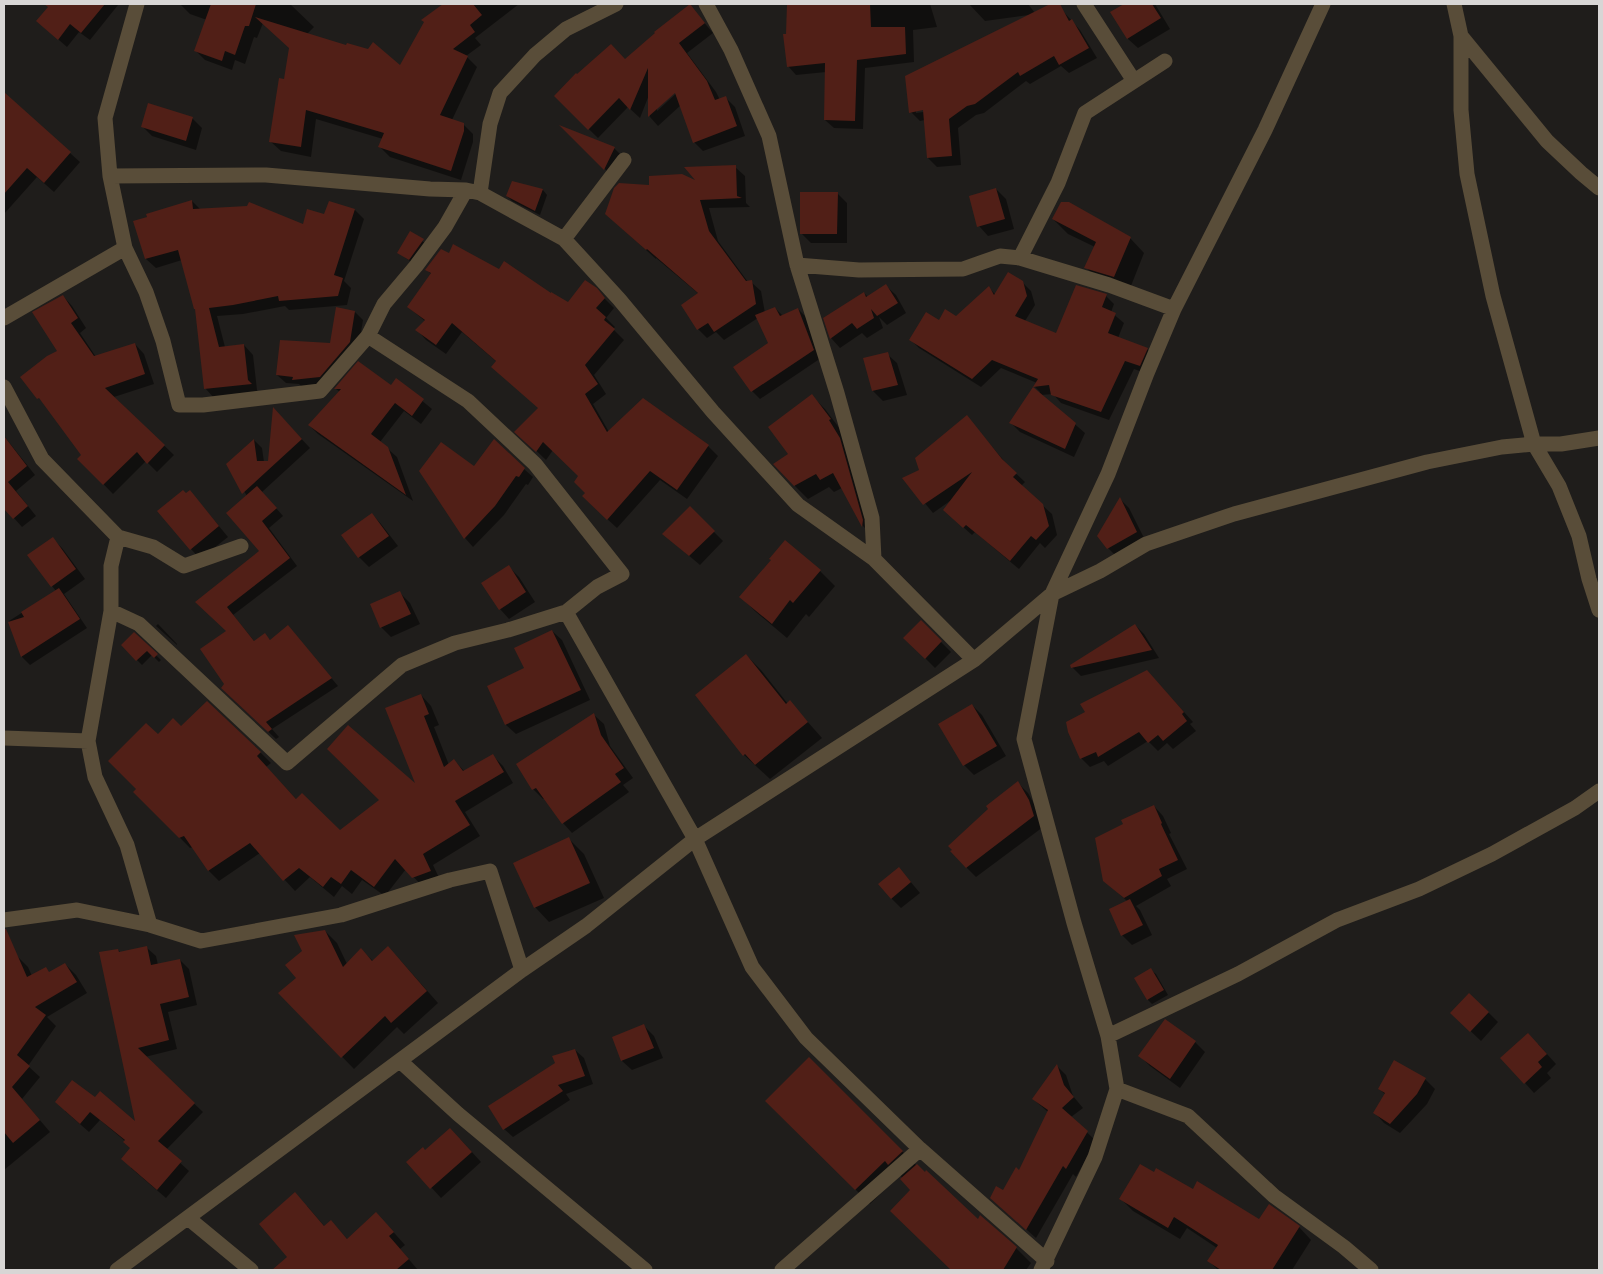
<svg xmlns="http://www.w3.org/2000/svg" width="1603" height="1274" viewBox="0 0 1603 1274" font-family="'Roboto Condensed',sans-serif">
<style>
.shadow{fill:#0007;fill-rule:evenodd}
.building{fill:#511f17}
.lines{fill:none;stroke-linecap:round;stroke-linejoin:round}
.street{stroke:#594d39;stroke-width:15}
</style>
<rect width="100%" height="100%" fill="#1f1d1b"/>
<path class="shadow" d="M47 4H117L118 5 90 40 79 32 67 47 37 21 50 6Z
M180 4H290L314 27 307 34 401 67 454 15 453 4H519L475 38 481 45 466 56 477 67 452 120 463 124 473 134V142L461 180 390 157 380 147 383 139 316 119 311 157 281 151 271 142 291 48 263 23 257 38 254 37 245 64 235 60 232 70 205 60 196 51 207 20 190 14Z
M788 4H930L937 27 913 30 914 62 865 68 863 129 834 128 825 120 826 72 796 75 788 66Z
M969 4H1028L1035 13 1063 11 1080 30 1097 58 1069 73 1061 66 1030 84 1026 81 984 113 976 115 958 128 961 165 937 167 928 158 925 120 920 121 911 112 1029 15 985 21ZM929 108 930 111 916 113V110Z
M1127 4H1155L1170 29 1138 48 1128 39 1112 13Z
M690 6 713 33 687 53 716 92 720 100 726 98 735 107 745 136 703 151 694 142 681 105 658 126 650 117 649 95 640 118 628 107 598 138 555 96 625 61ZM679 88 680 90 657 111V108Z
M4 94 80 162 54 192 37 177 4 214Z
M192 118 202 128 196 150 152 136 142 126Z
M564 129 614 148 624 158 615 179Z
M735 167 745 176 746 203 750 207 709 208 718 241 748 282H751L761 291 765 313 775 308 783 316 798 309 806 317 821 358 760 399 752 391 735 367 769 343 758 318 724 340 716 332 707 338 698 329 699 294 656 258V259L616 223 651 186 700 183Z
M513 183 543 190 547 195 540 215 512 201 507 196Z
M996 189 1006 199 1014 229 988 236 979 226Z
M837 193 847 203V243H811L801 233Z
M192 201 201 210 303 225 325 215 355 210 364 219 344 281 351 288 347 305 289 310 285 306 243 314 217 316 225 347 244 345 253 355 257 390 259 393 214 398 205 388 196 310 182 260 156 268 146 259 135 222Z
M1053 219 1130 238 1144 253 1129 291 1100 282 1086 267 1095 247 1068 234Z
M410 233 428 245 414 264 399 253Z
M449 255 499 270 568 304 596 289 606 300 614 308 606 318 615 327 613 329 624 340 594 375 606 394 593 404 609 432 643 400 708 446 718 456 687 499 660 480 617 528 593 506 580 477 553 450 546 460 526 441 539 408 497 362 462 332 446 354 426 340 417 330 425 321 408 307 432 275 427 270Z
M1022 282 1031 291 1035 305 1025 321 1057 335 1105 295 1114 304 1111 312 1124 323 1118 338 1147 349 1155 357 1148 374 1134 369 1109 420 1061 403 1053 394 1041 395 1085 433 1074 457 1020 432 1011 423 1040 392 1035 387 1037 383 1001 368 981 387 919 348 910 339 939 321 956 318 989 288 996 295Z
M886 286 896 295 906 313 887 325 879 317 883 328 867 338 862 333 840 348 831 338 864 293 868 297Z
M63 296 72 306 86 328 80 333 96 357 135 344 144 354 154 384 114 397 174 455 157 472 146 461 113 494 79 459 83 455 46 406 22 377 59 351Z
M355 312 363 320 358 350 329 384 302 387 299 384 286 383 277 375 331 345Z
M887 354 897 363 907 395 883 401 873 391 865 359Z
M397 380 432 409 421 424 404 411 380 442 397 457 413 501 318 434 309 425 340 392 336 389 392 387Z
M812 396 825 409 843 433 875 538 863 526 842 488 834 492 829 487 808 499 795 486 790 454Z
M281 417 310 448 262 492 283 516 269 528 297 566 233 615 255 642 265 635 271 641 288 626 338 686 272 729 279 737 276 739 229 695 226 684 228 631 204 609 261 551 247 496 228 465 254 440 262 448 264 462H269Z
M967 417 1010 468 1025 482 1021 486 1052 514 1057 535 1045 548 1040 543 1019 569 975 532 972 535 953 518 950 501 933 513 904 478 921 470Z
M4 436 35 475 16 491 36 516 22 527 4 507Z
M474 468 524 469 533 477 528 485 526 484 504 515 473 547 465 538Z
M1120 499 1129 508 1146 542 1118 558 1108 548Z
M199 502 228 537 200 559 191 549Z
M690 508 723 541 700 565 674 543Z
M372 514 381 524 398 546 369 567 359 557 343 535Z
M52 538 62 548 85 579 64 594 87 628 30 665 22 657 9 621 56 591 52 586Z
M509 567 519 577 535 602 509 619 500 609Z
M820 571 835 586 809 617 806 614 787 638 756 612 741 597Z
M400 593 410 603 420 624 391 637 381 627Z
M921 622 951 652 935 668 905 638Z
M158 624 177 644V645L156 626Z
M1135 625 1144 634 1159 658 1081 676 1072 667Z
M552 631 562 640 590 700 516 734 506 725 488 686 525 669Z
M134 634 161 660 159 662 152 655 142 665 122 645Z
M746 655 761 670 788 704 790 702 822 738 770 779 744 755 696 695Z
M1147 671 1193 722 1190 724 1196 731 1173 749 1167 743 1158 751 1148 741 1108 766 1104 761 1090 767 1081 758 1086 713Z
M421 695 431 706 439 725 434 727 449 765 454 760 465 772 493 756 503 766 513 783 465 812 480 836 433 865 441 882 424 888 406 869 385 896 362 880 352 894 342 886 334 897 310 877 295 891 260 853 219 881 209 871 193 847 190 848 135 792 138 789 158 736 181 728 260 752 271 763 266 767 297 800 340 832 418 787Z
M972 705 982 715 1006 756 974 775 964 765Z
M594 715 604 724 610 746 633 778 623 785 629 792 572 833 563 823 545 798 543 799 533 789Z
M1018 783 1028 793 1038 811 1043 827 976 877 966 867Z
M1154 806 1163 816 1171 833 1169 834 1187 869 1167 879 1171 886 1136 906 1140 910 1152 935 1132 945 1122 935 1127 901 1104 880 1125 825Z
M569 839 584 854 604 898 549 922 535 907Z
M899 868 920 893 901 908 891 898Z
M325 931 337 943 347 964 361 950 373 961 400 960 438 1003 404 1034 397 1027 354 1069 280 993 298 978Z
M147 948 156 956 158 965 180 960 189 969 197 1005 168 1012 177 1049 145 1057 203 1112 166 1150 189 1171 166 1198 131 1168 132 1149 125 1141 100 1120 89 1132 65 1111 95 1099 137 1124 118 950 121 953Z
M17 956 28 967 32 976 50 973 65 964 76 975 87 993 47 1017 56 1026 28 1066 40 1077 22 1099 50 1132 4 1170V959L6 961Z
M1151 970 1156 974 1168 995 1152 1004 1148 1000Z
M1488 1012 1498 1022 1481 1041 1462 1023Z
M1165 1021 1195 1042 1205 1052 1180 1088 1150 1066 1140 1056Z
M644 1026 654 1036 663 1058 632 1070 622 1061 614 1038Z
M1538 1044 1556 1064 1547 1073 1551 1078 1534 1093 1525 1083Z
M575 1050 584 1058 593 1084 566 1094 570 1100 513 1137 504 1129Z
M809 1059 925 1174 978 1221 1016 1248 1031 1263 1026 1270H952L892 1211 912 1190 900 1175 870 1204 767 1101Z
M1057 1066 1066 1075 1073 1096 1083 1108 1071 1117 1096 1141 1076 1177 1073 1174 1036 1238 1001 1207 1003 1192 1020 1172 1048 1112 1033 1099Z
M1425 1079 1435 1089 1427 1104 1400 1133 1384 1123 1375 1113 1386 1095 1379 1089Z
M460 1139 481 1162 441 1198 408 1162 426 1151Z
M1154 1174 1259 1220 1269 1206 1299 1227 1311 1240 1292 1270H1218L1209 1261 1217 1248 1187 1228 1180 1239 1133 1211 1121 1199Z
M307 1206 325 1227 331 1221 348 1240 388 1226 405 1245 400 1249 418 1270H279L277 1268 289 1257Z"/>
<path class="building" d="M44 4H105L81 33 70 24 58 40 36 21 48 7Z
M211 4H256L249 26H245L235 55 225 51 222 61 194 51Z
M443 4H473L482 15 470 25 475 32 453 49 468 56 440 115 464 123V131L451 171 378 147 384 133 306 110 301 147 269 142 279 78 284 79 289 48 255 17 346 45 347 43 368 49 373 42 400 65 424 22 421 20Z
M690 4 705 23 679 43 707 81 715 100 726 96 737 126 693 143 675 93 648 117V68L630 110 619 98 588 130 554 96 576 73 577 74 611 44 625 59 655 33 654 32Z
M787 4H870L871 27H905L906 54 857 60 855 121 824 120 825 63 787 67 783 34H786Z
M1050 4H1060L1069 21 1072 19 1089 48 1059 65 1054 56 1020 76 1018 72 975 104 967 106 949 119 952 156 927 158 923 110 909 113 905 76Z
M1124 4H1152L1161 18 1127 39 1110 12Z
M4 92 71 152 44 183 27 168 4 194Z
M148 103 193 117 186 141 141 127Z
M559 125 615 147 604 170Z
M736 165 737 196 742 198 700 200 709 231 746 281 752 280 756 304 714 332 708 323 697 330 681 305 698 293 647 249 646 250 605 214 614 188 619 183 649 185V176L682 174 695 180 684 167Z
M512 181 543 189 535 211 506 196Z
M996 188 1005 219 977 227 969 196Z
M800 192H838L837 234H800Z
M192 200 193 209 247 206 249 202 303 224 307 209 324 214 329 201 355 209 334 275 343 278 338 296 279 301 278 296 233 305 209 308 219 347 244 344 248 380 252 384 204 389 195 309H194L178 250 145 259 133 221 147 217 146 214Z
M1061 202H1069L1131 237 1114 277 1084 268 1096 242 1052 219Z
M410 231 424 239 409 260 397 253Z
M453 244 499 269 504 261 551 293V292L568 302 585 280 597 288 605 298 596 308 606 317 604 320 615 329 585 365 598 384 585 394 607 432 643 398 709 445 677 490 650 471 607 520 582 496 585 493 574 482 578 476 543 442 536 452 514 432 538 408 491 367 496 361 452 323 436 345 415 330 425 320 407 307 431 273 425 270 441 249 449 253Z
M1008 272 1023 281 1027 296 1015 316 1056 333 1076 285 1107 294 1102 307 1116 313 1108 333 1148 348 1140 366 1125 361 1101 412 1051 395 1049 385 1033 387 1038 379 992 360 972 379 909 340 926 312 939 320 945 309 956 316 989 286 994 295Z
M886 284 898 303 877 316 871 309 874 318 857 329 852 323 830 339 823 318 864 292 866 297Z
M63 295 78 318 71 323 94 356 135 343 145 374 105 388 165 445 147 464 137 452 103 485 77 459 81 455 39 398 37 399 20 377 47 356 57 351 32 312Z
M336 307 355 311 350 342 320 377 292 380 293 377 276 375 280 340 330 343Z
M775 307 780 316 798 308 814 350 751 392 733 367 768 343 755 315Z
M888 352 898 385 872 391 863 358Z
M358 361 391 385 396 378 424 399 412 416 395 403 371 434 388 447 406 495 308 425 341 389H334Z
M1033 387 1076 423 1065 449 1009 423Z
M812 394 831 419 829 420 840 438 863 520 862 527 833 473 820 480 816 474 794 486 773 464 788 454 768 427Z
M273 407 302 439 242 494 226 464 254 439 257 461H268Z
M967 415 1002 459 1017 473 1013 477 1043 504 1049 526 1036 540 1031 536 1010 561 966 525 963 528 943 510 972 472 923 505 902 478 919 470 915 458Z
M4 436 27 466 8 482 28 506 13 519 4 509Z
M494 439 525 468 519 477 516 476 495 506 464 539 419 471 441 442 474 466Z
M257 486 277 508 262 521 290 558 227 607 254 641 265 633 270 640 288 625 332 678 266 722 272 729 268 732 221 688 224 684 200 649 226 631 195 602 259 551 226 513Z
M183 490 186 493 190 490 219 526 190 550 157 511Z
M1120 497 1137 532 1107 549 1097 536Z
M690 506 715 531 689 556 662 534Z
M372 513 389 536 358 558 341 535Z
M53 537 76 569 51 587 27 555Z
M785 540 821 570 793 603 790 600 772 624 739 597 771 560 769 559Z
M509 565 526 592 499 610 481 583Z
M59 588 80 619 21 657 8 622 24 617 21 612Z
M400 591 411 614 380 628 370 604Z
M921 620 942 641 925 659 903 638Z
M1135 624 1152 650 1071 668 1070 665Z
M552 630 581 690 505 725 487 686 524 668 514 648Z
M134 632 158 654 154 658 147 651 136 661 121 645Z
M746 654 786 704 790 700 808 722 755 765 745 754 743 756 695 695Z
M1147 670 1184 712 1182 714 1187 721 1163 741 1158 735 1148 743 1139 732 1098 757 1096 752 1080 759 1068 732 1066 722 1085 712 1080 704Z
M421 694 429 714 424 716 444 767 454 759 463 771 493 754 504 772 455 801 470 825 423 854 431 871 412 878 395 859 374 887 351 870 341 884 331 877 323 887 299 868 283 881 250 843 208 871 184 836 179 838 133 792 136 789 108 761 146 723 158 734 173 718 181 726 207 701 261 752 257 756 296 799 302 793 340 830 379 800 327 749 348 725 415 783 385 708Z
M972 704 997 746 963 766 938 724Z
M594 713 601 735 624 768 615 774 621 782 562 824 536 788 532 790 516 764Z
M1018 781 1029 800 1034 816 966 868 950 851 952 850 948 846 988 809 986 806Z
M1154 805 1162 823 1161 824 1178 860 1159 869 1162 876 1124 898 1103 881 1095 838 1123 824 1121 820Z
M569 837 590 883 534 908 513 863Z
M899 867 911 882 891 899 878 884Z
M1130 899 1143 925 1121 936 1109 909Z
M4 929H6L27 977 46 967 49 972 65 963 77 982 35 1007 46 1015 17 1055 30 1066 12 1087 40 1120 13 1143 4 1132Z
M325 930 343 967 361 948 372 961 388 946 427 991 391 1023 385 1016 341 1058 278 993 296 978 285 965 302 951 294 935Z
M147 946 151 965 180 959 189 997 160 1004 169 1040 138 1048 195 1103 158 1141 182 1161 157 1190 121 1159 130 1148 123 1142 125 1140 90 1112 80 1124 55 1102 72 1080 95 1097 100 1091 135 1121 99 952 118 949 119 952Z
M1151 968 1164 990 1147 1000 1134 978Z
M1469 993 1489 1012 1470 1032 1450 1013Z
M1165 1019 1196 1041 1170 1079 1138 1056Z
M644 1024 654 1048 621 1061 612 1037Z
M1528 1033 1547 1054 1538 1062 1542 1067 1524 1084 1500 1058Z
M575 1049 585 1076 558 1085 563 1091 503 1130 488 1106 555 1063 552 1056Z
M809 1057 903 1151 888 1165 885 1161 855 1190 765 1101Z
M1394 1060 1426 1078 1417 1094 1390 1124 1373 1113 1385 1093 1378 1089Z
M1057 1064 1064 1085 1074 1097 1062 1108 1088 1131 1066 1169 1063 1166 1026 1230 990 1198 996 1186 1003 1190 1016 1167 1019 1170 1048 1110 1032 1099Z
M450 1128 472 1152 430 1189 406 1162 423 1147 425 1150Z
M917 1164 925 1172 926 1170 978 1219 980 1215 1017 1247 1003 1270H951L890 1211 910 1190 900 1179Z
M1140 1164 1154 1172 1156 1168 1193 1189 1197 1181 1259 1219 1269 1204 1300 1226 1272 1270H1221L1207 1261 1218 1245 1174 1217 1168 1228 1119 1199Z
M295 1192 324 1226 331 1220 347 1239 376 1212 394 1232 389 1236 409 1259 396 1270H272L287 1257 259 1224Z"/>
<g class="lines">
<path class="street" d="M137 4 105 118 110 176 125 248 146 292 163 341 179 405H203L320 391 368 336 384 304 416 266 445 227 466 190
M706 4 731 50 769 136 797 265 837 393 872 518 874 559
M1084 4 1134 81
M1454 4 1461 36V110L1467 174 1493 296 1534 444 1559 486 1579 536 1589 579 1599 610
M1461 36 1547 141 1581 173 1599 188
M110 176 266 175 430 189 466 190 480 193 564 239 619 299 713 412 798 505 874 559 974 660
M480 193 490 124 500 93 535 55 566 29 616 4
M564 239 624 160
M1020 258 1058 183 1085 113 1165 61
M797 265 859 270 963 269 1000 256 1020 258 1109 285 1174 309
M4 318 125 248
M4 387 42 459 118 537 111 566V611L88 741 95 777 127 845 150 925
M118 537 153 547 184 566 241 546
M111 611 139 624 287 763 402 665 455 643 508 630 566 612 597 587 622 574 535 464 468 401 368 336
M4 738 88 741
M4 920 77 910 150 925 201 941 341 915 450 880 490 871 522 970
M1108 1036 1238 974 1337 920 1419 889 1492 854 1575 808 1599 791
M400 1061 458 1114 645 1270
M1117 1089 1188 1116 1274 1196 1344 1247 1371 1270
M920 1149 1047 1261
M188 1218 251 1270
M117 1270 522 970 586 926 695 839 566 612
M782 1270 920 1149 806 1038 752 967 695 839 974 660 1052 594 1100 571 1146 544 1234 514 1427 462 1502 447 1534 444H1561L1599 438
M1041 1270 1095 1157 1117 1089 1108 1036 1074 923 1024 739 1052 594 1108 474 1147 373 1174 309 1265 130 1323 4"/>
</g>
<rect width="1603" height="1274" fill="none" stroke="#d8d6d5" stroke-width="10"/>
</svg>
